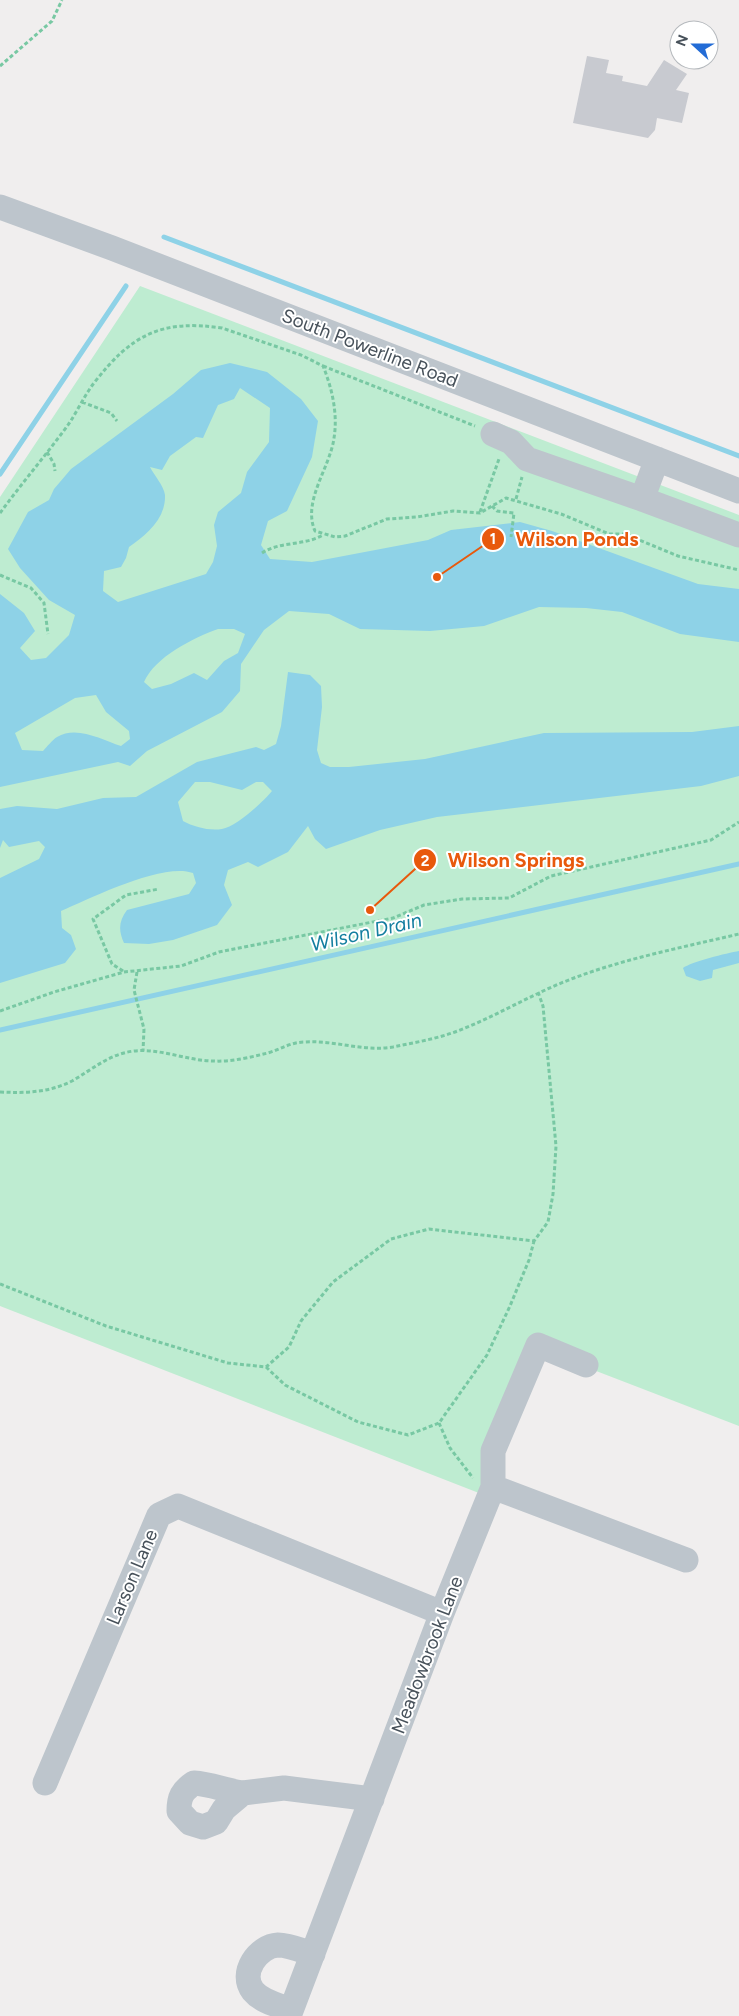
<svg xmlns="http://www.w3.org/2000/svg" width="739" height="2016" viewBox="0 0 739 2016" font-family="Figtree,sans-serif">
<style>
.green{fill:#beecd1}
.water{fill:#8ed2e7;fill-rule:evenodd}
.lines{fill:none;stroke-linecap:round;stroke-linejoin:round}
.stream{stroke:#8ed2e7;stroke-width:5}
.building{fill:#c8cad0}
.path{stroke:#78c8a3;stroke-width:3;stroke-dasharray:4 2.5;stroke-linecap:butt}
.minor{stroke:#bdc5cc;stroke-width:25}
.labels{text-anchor:middle;dominant-baseline:central;stroke-width:4;stroke-linejoin:round;paint-order:stroke}
.street-label{font-size:19px;fill:#47515a;stroke:#fff}
.water-label{font-size:20px;font-style:italic;fill:#147fa0;stroke:#fff}
.leader{fill:none;stroke:#e8590c;stroke-width:2}
.callout-dot{fill:#e8590c;stroke:#fff;stroke-width:2}
.mark-label{font-size:15px;text-anchor:middle;font-weight:bold;fill:#fff}
.callout-label{font-size:20px;text-anchor:middle;font-weight:bold;fill:#e8590c;stroke:#fff;stroke-width:4;stroke-linejoin:round;paint-order:stroke}
</style>
<rect width="100%" height="100%" fill="#f0eeee"/>
<path class="green" d="M140 286 739 515V1426L539 1349 484 1495 0 1306V497Z"/>
<path class="water" d="M230 363 267 372 301 399 318 421 312 457 287 511 268 521 261 545 270 559 312 562 428 540 451 530 520 522 552 531 698 584 739 589V642L680 634 622 612 586 608 539 607 484 626 430 631 360 629 329 614 289 611 264 630 241 664 240 691 222 712 147 751 130 766 118 762 0 787V594L24 613 35 631 20 648 31 660 46 658 69 635 75 615 49 600 20 568 8 549 28 512 49 500 54 489 71 469 173 394 201 370ZM240 388 270 408 269 442 247 472 241 493 218 512 214 525 217 546 213 562 206 574 118 602 103 591 104 571 121 567 126 558 129 547C146 535 166 519 165 495 164 486 154 475 150 467L162 470 170 456 196 437 203 438 218 405 234 399ZM218 629H234L245 634 238 653 224 661 207 680 194 673 171 684 152 689 144 682C155 657 193 638 218 629ZM96 695 106 712 129 731 130 739 121 746C102 740 77 725 57 737 52 740 47 747 43 751L22 750 15 733 75 698Z
M288 672 310 675 321 686 322 707 317 750 321 763 330 767H349L425 759 544 733 692 732 739 726V776L701 786 437 817 380 830 326 849 315 839 308 826 288 852 258 867 248 862 228 870 224 885 232 905 217 925 173 940 149 944 124 943C118 930 119 921 127 910L189 894 196 883 193 873C163 862 91 898 61 911L62 928 71 935 76 949 65 963 0 983V878L39 859 45 847 39 841 9 847 3 840 0 848V809L17 806 57 809 103 798 136 797 197 762 256 747 264 750 276 744 281 726ZM195 782H210L242 790 256 782H263L272 791C263 802 236 827 222 829 209 831 194 827 183 821L178 802Z
M739 951V963L713 970 712 978 700 981 686 976 683 968C691 962 727 953 739 951Z"/>
<g class="lines">
<path class="stream" d="M164 237 739 456
M0 474 126 286
M0 1030 739 864"/>
</g>
<path class="building" d="M587 56 609 60 606 73 623 76 622 81 647 86 664 60 687 74 676 90 689 93 682 123 657 118 655 130 648 138 573 123Z"/>
<g class="lines">
<path class="path" d="M0 66 52 21 62 0
M323 366 475 426
M82 402 111 413 117 421
M47 452 54 464 55 471
M516 499 522 477
M492 506 497 511 514 513 511 537
M480 512 499 459
M0 513C22 483 46 455 68 425 77 412 84 396 94 383 131 335 161 319 222 328L301 355 323 366C332 388 338 414 334 438 330 468 302 501 315 531L335 537 345 536 387 519 417 517 453 511 480 513 506 498 561 514 609 534H625L678 556 739 570
M262 553C280 541 304 546 323 535
M0 575 31 588 44 603 48 634
M123 971 112 964 93 919 126 895 159 889
M137 972 134 990 144 1029 143 1051
M0 1011 54 992 124 972 181 966 219 952 393 918 424 905 462 899 509 898 551 876 711 840 739 822
M0 1092C25 1093 48 1093 72 1081 93 1069 109 1054 134 1051 160 1048 188 1061 214 1061 232 1062 251 1057 268 1053 281 1049 291 1042 305 1042 335 1040 363 1052 393 1047 417 1042 442 1038 465 1028 502 1013 536 992 574 978 627 958 684 947 739 934
M0 1284 106 1326 228 1363 266 1367 289 1347 301 1321 333 1282 391 1239 429 1229 534 1241 548 1222 553 1194 556 1146 543 1006 538 992
M266 1367 285 1385 358 1422 408 1435 439 1423 487 1355 510 1306 529 1260 534 1241
M439 1423 450 1448 473 1478"/>
<path class="minor" d="M0 207 112 248 739 491
M493 434 511 442 527 459 642 499
M657 459 642 499 739 535
M493 1487 686 1560
M45 1783 159 1515 178 1506 442 1613
M194 1783C211 1784 226 1791 243 1793L224 1809 216 1822 203 1827 190 1823 179 1811C179 1797 182 1791 194 1783Z
M243 1793 284 1788 372 1799
M291 2010C278 2005 262 2002 253 1991 239 1973 258 1946 278 1945 289 1945 303 1951 313 1954
M289 2016 442 1613 493 1487V1451L538 1345 586 1365"/>
</g>
<g class="labels">
<g class="street-label">
<text transform="translate(370 348) rotate(21)">South Powerline Road</text>
<text transform="translate(132 1577) rotate(-67)">Larson Lane</text>
<text transform="translate(427 1655) rotate(-69)">Meadowbrook Lane</text>
</g>
<g class="water-label">
<text transform="translate(366 932) rotate(-13)">Wilson Drain</text>
</g>
</g>
<path class="leader" d="M437 577L493 539M370 910L425 860"/>
<g class="callout-dot">
<circle cx="437" cy="577" r="5"/>
<circle cx="370" cy="910" r="5"/>
<circle cx="493" cy="539" r="12"/>
<circle cx="425" cy="860" r="12"/>
</g>
<g class="mark-label">
<text x="493" y="544">1</text>
<text x="425" y="866">2</text>
</g>
<g class="callout-label">
<text x="577" y="546">Wilson Ponds</text>
<text x="516" y="867">Wilson Springs</text>
</g>
<g transform="translate(694 45) rotate(291)"><circle r="24" fill="#ffffff" stroke="#b5b9bd"/>
<path d="M0-4L9 19L0 12L-9 19Z" fill="#236cd6"/>
<text y="-8" font-size="14" font-weight="bold" text-anchor="middle" fill="#47515a">N</text>
</g>
</svg>
